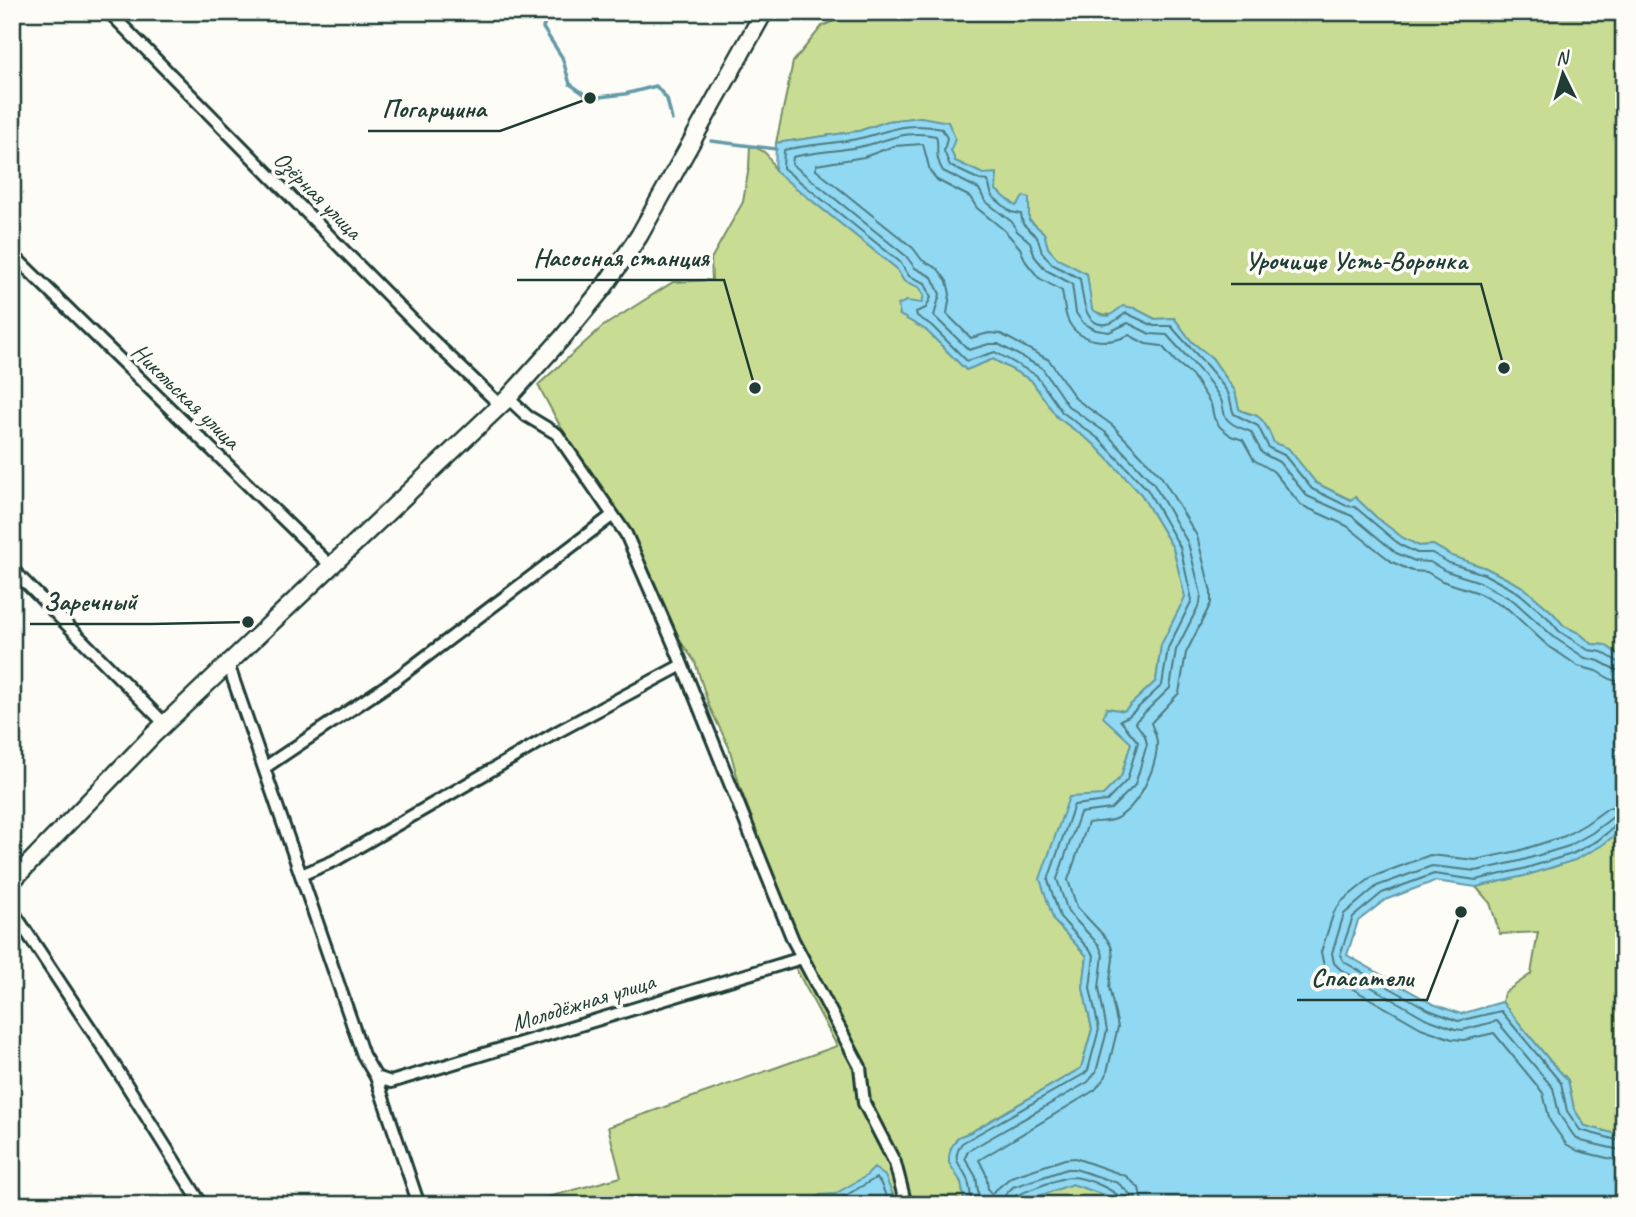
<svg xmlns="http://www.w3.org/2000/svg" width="1636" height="1217" viewBox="0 0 1636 1217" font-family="Caveat,sans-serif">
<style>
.green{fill:#c8dd93;stroke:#748d64;stroke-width:2}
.water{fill:#91d8f3;stroke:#639aa7;stroke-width:2}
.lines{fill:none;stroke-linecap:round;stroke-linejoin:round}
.shore{stroke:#4d7b80;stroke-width:2}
.stream{stroke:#639aa7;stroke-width:3.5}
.street-casing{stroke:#1f3d34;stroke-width:16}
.secondary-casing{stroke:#1f3d34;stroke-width:21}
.street{stroke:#fdfcf7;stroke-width:10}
.secondary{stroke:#fdfcf7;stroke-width:16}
.labels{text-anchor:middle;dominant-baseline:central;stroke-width:7;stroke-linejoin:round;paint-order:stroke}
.street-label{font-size:24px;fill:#1f3d34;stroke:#fdfcf7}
.leader{fill:none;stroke:#1f3d34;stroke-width:2.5}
.callout-dot{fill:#1f3d34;stroke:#fdfcf7;stroke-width:2.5}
.callout-label{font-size:26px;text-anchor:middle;font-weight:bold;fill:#1f3d34;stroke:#fdfcf7;stroke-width:7;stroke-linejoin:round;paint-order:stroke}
</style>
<rect width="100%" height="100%" fill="#fdfcf7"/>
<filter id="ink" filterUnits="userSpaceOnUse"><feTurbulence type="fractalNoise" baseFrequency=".0143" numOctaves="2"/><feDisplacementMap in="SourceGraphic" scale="14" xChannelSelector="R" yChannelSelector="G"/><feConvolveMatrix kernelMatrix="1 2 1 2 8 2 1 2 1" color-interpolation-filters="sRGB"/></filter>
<g filter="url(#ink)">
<path class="green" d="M855 12H1624V658L1605 645 1592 644 1579 633 1564 626 1553 613 1523 587 1486 568 1452 556 1433 545 1419 546 1403 538 1377 518 1355 497 1351 500 1316 483 1288 448 1274 444C1270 434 1265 420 1255 415 1249 412 1245 413 1239 409L1235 391 1212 358 1192 342 1174 318 1155 319 1134 308C1117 314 1107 319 1091 309L1087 274 1058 260 1048 248 1044 233 996 190 983 174 955 161 951 150 921 117 888 121 859 131 776 143 793 62 822 26Z
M750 146C766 150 770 156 775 171L896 268 904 281 920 287 924 295 922 304 900 315 926 330 966 370 993 359 1031 380 1057 417 1094 444 1141 494 1173 548 1186 597 1161 645 1156 681 1124 711 1107 708 1131 743 1121 777 1103 795 1054 921 1087 956 1083 988 1092 1029 1081 1068 971 1132 958 1137C941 1170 953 1156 961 1183 963 1190 963 1197 965 1205H531L530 1202 621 1177 608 1127 837 1046 796 969 810 961 758 854 756 829 740 787 729 747 709 706 695 662 681 642 642 554 565 435 538 385 602 327 673 282 712 280 711 259 743 202 749 167Z
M1624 828V1136L1585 1126 1574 1109 1568 1080 1550 1061 1502 1002 1504 993 1531 974 1538 932 1500 934 1490 903 1476 887C1533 874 1578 866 1624 828Z
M1072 1184 1110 1197 1120 1205H1014Z"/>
<path class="water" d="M921 117 948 122 955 138 951 150 955 161 983 174 997 173 996 190 1016 206 1024 196 1029 198V220L1044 233 1048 248 1058 259 1087 274 1092 309 1101 315 1109 316 1123 306 1134 308 1155 319 1174 318 1192 342 1212 358 1235 391 1239 409C1245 414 1251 413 1257 416 1266 422 1270 434 1274 443L1288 448 1316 483 1350 500 1355 497 1377 518 1403 538 1419 546 1433 545 1452 556 1486 568 1523 587 1553 613 1564 626 1579 633 1592 644 1605 645 1624 658V828L1601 846 1575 860 1524 876 1476 887 1435 881 1385 900 1358 921 1347 955 1433 1004 1461 1014 1502 1002 1550 1061 1568 1080 1574 1109 1585 1126 1624 1136V1205H1120L1110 1197 1072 1184 1014 1205H965L961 1182 949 1163V1156L951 1148 958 1137 971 1132 1081 1068 1092 1029 1083 988 1087 956 1054 921 1040 879 1069 797 1103 795 1121 777 1131 743 1103 717 1107 708 1124 711 1156 681 1161 645 1185 597 1173 548 1141 494 1094 444 1057 417 1031 380 993 359 966 370 926 330 900 315 898 305 906 301 922 303 924 295 919 287 904 281 896 268 775 171 776 143 859 131 888 121Z
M874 1168 885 1176 897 1205H805L820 1195 835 1194 866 1176Z"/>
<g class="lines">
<path class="shore" d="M1624 804 1608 808 1586 824 1565 836 1518 851 1475 860 1430 855 1372 877 1342 901 1334 912 1321 952 1324 966 1332 977 1421 1028 1452 1039 1464 1040 1494 1033 1543 1093 1550 1121 1566 1144 1578 1151 1624 1162
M1624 814 1613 817 1592 833 1569 846 1520 861 1476 871 1432 866 1377 886 1344 914 1332 953 1334 963 1340 969 1425 1018 1455 1029 1463 1030 1497 1021 1553 1088 1559 1114 1574 1136 1581 1141 1624 1151
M1624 823 1618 824 1597 841 1572 854 1523 869 1476 880 1434 874 1382 893 1353 917 1340 955 1344 962 1429 1010 1458 1021 1501 1011 1561 1083 1567 1111 1580 1130 1624 1142
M818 1205 838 1200 876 1178 880 1182 890 1205
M971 1205C971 1197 970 1188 968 1181 963 1164 949 1163 962 1143L1084 1074 1088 1070 1099 1029 1090 988 1094 955 1060 917 1048 880 1074 805 1107 801 1127 780 1138 742 1120 720 1129 716 1162 685 1168 648 1192 600 1180 547 1147 489 1099 439 1062 412 1036 375 995 352 967 361 931 325 917 316 916 312 926 308 931 297 925 283 909 276 900 262 783 168 784 150C809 144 836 144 861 138 892 130 909 121 942 129L947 138 944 151 950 166 980 180 988 181 992 196 1011 212 1021 214 1023 224 1037 237 1042 252 1052 264 1080 279C1083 295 1083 332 1111 323 1116 321 1121 316 1126 313L1154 326H1171C1190 349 1212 368 1228 393 1231 399 1231 408 1234 414L1258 426 1269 448 1284 455 1312 489 1347 506 1355 507 1400 545 1417 553H1432L1449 563 1484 574 1519 593 1548 618 1559 631 1588 650 1602 652 1618 662 1624 663
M980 1205 976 1177 965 1158 968 1151 1088 1082 1096 1072 1107 1031 1099 988 1103 955 1099 945 1068 912 1057 879 1080 813 1111 809 1135 785 1147 744 1145 736 1135 722 1170 688 1176 650 1200 603 1201 594 1188 543 1153 483 1105 432 1068 406 1042 368 998 344H989L969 350 934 316 940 294 932 277 915 268 906 256 792 164 793 157C814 152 837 151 859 147 889 141 904 129 936 136 940 148 933 155 943 171L979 189 985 201 1012 222 1017 231 1030 242 1035 257 1046 270 1072 284 1076 313 1083 323 1096 330 1109 332 1128 323 1150 334 1167 335C1185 356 1206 374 1220 398 1224 404 1222 413 1227 419 1233 427 1243 428 1251 432L1262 453 1279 462 1307 496 1352 516 1396 553 1415 561 1430 562 1446 571 1480 582 1514 601 1555 638 1585 658 1599 661 1616 670 1624 671
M1003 1205 1006 1194 1013 1187 1067 1169H1075L1118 1183 1130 1194 1132 1205
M1012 1205 1013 1199 1017 1195C1031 1190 1057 1178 1071 1177 1084 1177 1122 1191 1124 1205
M1143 1205 1139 1188 1126 1176 1075 1158 1065 1159 1011 1177 991 1194 988 1189 986 1174 979 1160 1095 1090 1106 1076 1118 1027 1109 987 1113 959 1112 948 1107 939 1077 907 1068 880 1088 823C1096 821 1106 823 1115 819 1138 808 1157 768 1157 743 1157 736 1153 729 1151 723L1179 693 1186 653 1211 603V592L1197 536 1161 476 1112 425 1076 399 1049 360 1001 334 989 333 971 338 947 314 950 294 947 281 938 269 922 260 913 248 816 170V165L864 157 894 146 923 144 930 171 937 180 970 197 977 208 1004 230 1020 248 1026 262 1039 278 1062 291C1064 300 1064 310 1067 318 1077 344 1109 345 1129 335L1146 344 1162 346 1175 361 1192 375 1211 404 1214 418 1220 427 1231 436 1243 440 1254 460 1273 471 1301 505 1347 526 1392 562 1412 571 1427 572 1442 581 1476 592 1508 609 1547 645 1578 666 1596 671 1612 680 1624 682"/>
<path class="stream" d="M548 12 543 28 562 57 570 84 590 98 625 94 656 86 667 99 672 120
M711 141 776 149"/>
<g class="street-casing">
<path id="street" d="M109 12 425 333 500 405
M12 254 331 566
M508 398 527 416 557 434 626 534 675 647 793 940 860 1067 864 1103 895 1163 906 1205
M12 569 165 724
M228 664 363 1055 376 1077 419 1205
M264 768 395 680 613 515
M301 875 334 861 559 731 682 665
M12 910 106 1052 202 1205
M376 1077 391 1082 802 958"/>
</g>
<g class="secondary-casing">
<path id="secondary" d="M12 881 153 735 508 398 563 337 604 287 639 236 764 12"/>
</g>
<use href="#street" class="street"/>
<use href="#secondary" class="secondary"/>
</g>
</g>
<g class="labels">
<g class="street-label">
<text transform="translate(318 195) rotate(45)">Озёрная улица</text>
<text transform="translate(186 396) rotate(44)">Никольская улица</text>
<text transform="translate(583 1002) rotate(-17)">Молодёжная улица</text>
</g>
</g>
<path class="leader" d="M590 98L500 131H368M755 388L724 280H517M1504 368L1481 284H1231M248 622L151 624H30M1461 912L1427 1000H1297"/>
<g class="callout-dot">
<circle cx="590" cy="98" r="7"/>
<circle cx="755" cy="388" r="7"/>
<circle cx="1504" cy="368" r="7"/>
<circle cx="248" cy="622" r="7"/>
<circle cx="1461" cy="912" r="7"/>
</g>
<g class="callout-label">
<text x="434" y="117">Погарщина</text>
<text x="621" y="266">Насосная станция</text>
<text x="1356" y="269">Урочище Усть-Воронка</text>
<text x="90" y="610">Заречный</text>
<text x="1362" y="986">Спасатели</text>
</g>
<rect width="1636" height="1217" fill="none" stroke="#fdfcf7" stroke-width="42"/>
<rect x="21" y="21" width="1594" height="1175" fill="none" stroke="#1f3d34" stroke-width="2.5" filter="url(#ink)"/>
<g transform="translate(1563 74) rotate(355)" stroke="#fdfcf7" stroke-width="5" paint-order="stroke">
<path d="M0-5L12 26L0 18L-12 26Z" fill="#1f3d34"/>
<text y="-10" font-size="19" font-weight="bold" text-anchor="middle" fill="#1f3d34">N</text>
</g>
</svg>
